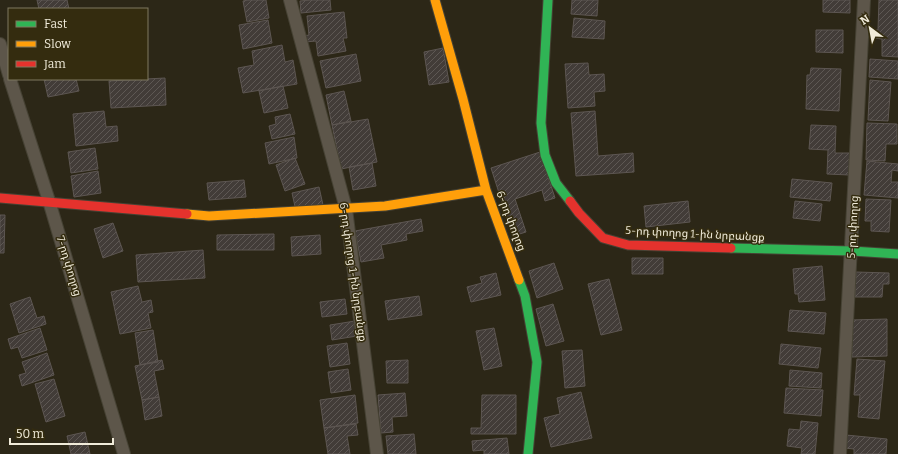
<svg xmlns="http://www.w3.org/2000/svg" width="898" height="454" viewBox="0 0 898 454" font-family="Bitter,'Noto Sans Armenian',serif">
<style>
.building{fill:url(#building-hatch);stroke:#5d5652}
.lines{fill:none;stroke-linecap:round;stroke-linejoin:round}
.street-casing{stroke:#464234;stroke-width:14}
.fast-casing{stroke:#464234;stroke-width:11}
.slow-casing{stroke:#464234;stroke-width:11}
.jam-casing{stroke:#464234;stroke-width:11}
.street{stroke:#5d564a;stroke-width:12}
.fast{stroke:#30b455;stroke-width:9}
.slow{stroke:#ff9f0a;stroke-width:9}
.jam{stroke:#e5322d;stroke-width:9}
.labels{text-anchor:middle;dominant-baseline:central;stroke-width:3;stroke-linejoin:round;paint-order:stroke}
.street-label{font-size:11px;fill:#f0ebda;stroke:#342c0f}
</style>
<defs>
<pattern id="building-hatch" width="6" height="6" patternUnits="userSpaceOnUse"><rect width="6" height="6" fill="#423c38"/><path d="M-1 1l2-2M0 6l6-6M5 7l2-2" fill="none" stroke="#5e5854"/></pattern>
</defs>
<rect width="100%" height="100%" fill="#2c2717"/>
<path class="building" d="M37 0H67L69 9H39Z
M248 0H266L269 18 247 22 243 1Z
M310 0H330L331 10 301 13 300 1Z
M572 0H598L597 16 571 14Z
M823 0H850V13L823 12Z
M879 0H898V57L882 56V39L873 38V30H878Z
M344 12 347 38H343L346 51 318 56 316 41 305 42 304 36 309 35 307 16Z
M574 18 605 21 604 39 572 37Z
M268 20 272 43 243 49 239 25Z
M816 30H843V53L816 52Z
M282 45 285 62 293 60 297 84 243 93 238 68 254 65 252 51Z
M443 48 449 82 429 85 424 52Z
M356 54 361 81 326 88 320 61Z
M870 59 898 61V79L869 77Z
M588 63 589 75 604 74 605 91 594 92 595 106 568 108 565 64Z
M811 68 841 69 839 111 806 109 807 75H810Z
M165 78 166 105 111 108 109 81Z
M44 79H76L79 91 48 97Z
M870 80 891 82 888 121 868 120Z
M283 86 288 108 264 113 259 91Z
M344 91 351 121 332 125 326 95Z
M104 111 106 127 117 126 118 141 76 146 73 114Z
M595 111 598 156 633 153 634 172 576 176 571 113Z
M290 114 295 134 272 139 269 126 276 124 275 117Z
M368 119 377 162 341 169 332 125Z
M867 123 897 124V144H886L885 161 866 160Z
M811 125 836 126 835 153H850L849 175 827 174 828 150 809 149Z
M294 137 297 158 269 164 265 143Z
M95 148 98 169 71 173 68 152Z
M540 152 555 198 545 201 542 190 515 199 526 232 513 236 491 168Z
M295 158 305 184 285 191 276 165Z
M867 161 898 164V171L892 170 891 182H898V198L864 195Z
M372 163 376 186 353 190 349 167Z
M98 171 101 193 74 197 71 176Z
M792 179 832 183 830 201 790 197Z
M244 180 246 197 209 200 207 183Z
M319 187 323 205 296 211 292 193Z
M866 199 891 200 889 232 871 231V221H865Z
M688 201 690 222 646 227 644 206Z
M795 201 822 204 820 221 793 218Z
M0 215H5L4 253H0Z
M421 219 423 231 406 234 407 240 381 245 384 258 361 262 355 231Z
M113 223 123 251 103 258 94 229Z
M274 234V250H217V235Z
M320 235 321 254 292 256 291 237Z
M203 250 205 278 138 282 136 255Z
M632 258H663V274H632Z
M554 263 563 289 537 298 529 271Z
M822 266 825 300 799 302 798 294H795L793 269Z
M856 272 889 273V284H883L882 297H855Z
M496 273 501 295 471 302 467 287 482 283 480 277Z
M609 279 622 330 601 335 588 284Z
M138 286 142 302 151 300 153 312 148 313 151 328 120 334 111 292Z
M419 296 422 315 388 320 385 301Z
M30 297 37 318 44 316 46 324 19 333 10 304Z
M345 299 347 314 322 317 320 302Z
M553 304 564 341 546 346 536 309Z
M790 310 826 313 824 334 788 331Z
M887 319V356L852 357 851 320Z
M355 321 357 336 332 340 330 325Z
M40 328 47 350 22 358 18 347 11 349 8 339Z
M494 328 502 366 484 370 476 331Z
M153 330 158 362 140 365 135 333Z
M347 343 350 364 330 367 327 346Z
M781 344 821 348 818 368 779 364Z
M582 350 585 386 565 388 562 351Z
M47 353 54 375 22 386 19 375 26 373 22 362Z
M857 359 885 361 879 419 858 417 860 395H854Z
M162 360 164 369 154 371 159 397 142 400 135 366Z
M408 360V383H387L386 361Z
M348 369 351 390 331 393 328 372Z
M790 370 822 373 821 388 789 386Z
M54 379 65 416 46 422 35 384Z
M786 388 823 390 821 416 784 413Z
M581 392 592 438 551 447 544 418 560 414 557 398Z
M405 393 407 416 392 417 393 432 381 433 378 395Z
M355 395 358 423 324 428 320 400Z
M482 395H516V434H471V428H481Z
M159 397 162 416 145 420 142 400Z
M801 421 818 423 815 454H801L802 448 787 446 789 429 800 430Z
M356 424 358 435 347 436 350 454H328L324 428Z
M85 432 90 454H71L67 436Z
M414 434 416 454H388L386 436Z
M846 435 887 439 886 454H854V449L844 448Z
M507 438 509 454H484V450L473 451 472 441Z"/>
<g class="lines">
<g class="street-casing">
<path id="street" d="M290 0 346 209 377 454
M0 44 9 75
M10 79 49 201 124 454
M840 454 864 0"/>
</g>
<g class="fast-casing">
<path id="fast" d="M548 0 541 123 545 155 556 183 570 201
M731 248 852 251 898 254
M519 280 525 296 537 362 528 454"/>
</g>
<g class="slow-casing">
<path id="slow" d="M435 0 463 99 486 190 519 280
M187 214 209 216 385 206 486 190"/>
</g>
<g class="jam-casing">
<path id="jam" d="M0 198 187 214
M570 201 579 213 603 238 628 245 731 248"/>
</g>
<use href="#street" class="street"/>
<use href="#fast" class="fast"/>
<use href="#slow" class="slow"/>
<use href="#jam" class="jam"/>
</g>
<g class="labels">
<g class="street-label">
<text transform="translate(511 221) rotate(69)">6-րդ փողոց</text>
<text transform="translate(853 227) rotate(-87)">5-րդ փողոց</text>
<text transform="translate(695 234) rotate(3)">5-րդ փողոց 1-ին նրբանցք</text>
<text transform="translate(69 266) rotate(73)">7-րդ փողոց</text>
<text transform="translate(353 272) rotate(82)">6-րդ փողոց 1-ին նրբանցք</text>
</g>
</g>
<rect x="8" y="8" width="140" height="72" fill="#342c0f" stroke="#7f7860"/>
<rect x="16" y="21" width="20" height="6" fill="#30b455" stroke="#7f7860"/>
<text x="44" y="28" font-size="12" fill="#f0ebda">Fast</text>
<rect x="16" y="41" width="20" height="6" fill="#ff9f0a" stroke="#7f7860"/>
<text x="44" y="48" font-size="12" fill="#f0ebda">Slow</text>
<rect x="16" y="61" width="20" height="6" fill="#e5322d" stroke="#7f7860"/>
<text x="44" y="68" font-size="12" fill="#f0ebda">Jam</text>
<g transform="translate(870 28) rotate(328)" stroke="#342c0f" stroke-width="3" paint-order="stroke">
<path d="M0-3L7 15L0 10L-7 15Z" fill="#f0ebda"/>
<text y="-6" font-size="11" font-weight="bold" text-anchor="middle" fill="#f0ebda">N</text>
</g>
<path d="M10 438v6h103v-6" fill="none" stroke="#f0ebda" stroke-width="2"/>
<text x="16" y="438" font-size="12" fill="#f0ebda" stroke="#342c0f" stroke-width="3" paint-order="stroke">50 m</text>
</svg>
